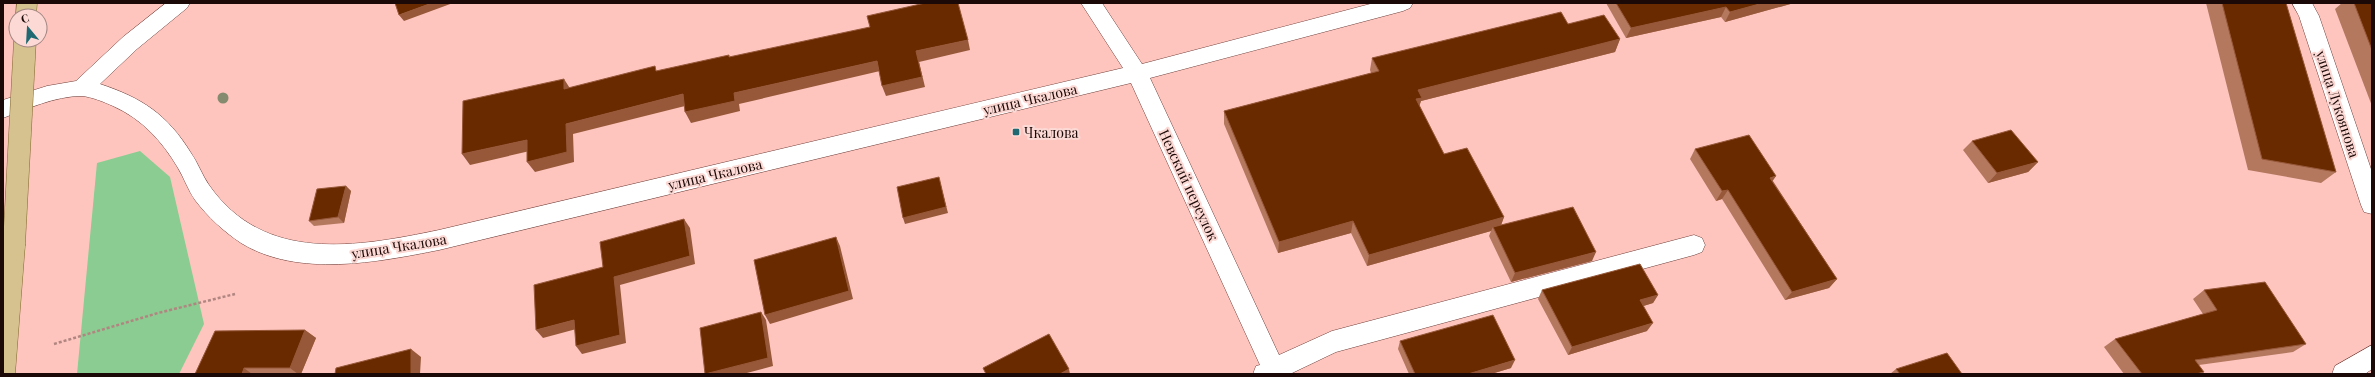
<svg xmlns="http://www.w3.org/2000/svg" width="2375" height="377" viewBox="0 0 2375 377" font-family="'Playfair Display',serif">
<style>
.green{fill:#8acc91}
.lines{fill:none;stroke-linecap:round;stroke-linejoin:round}
.minor-casing{stroke:#6e3f3a;stroke-width:1}
.major-casing{stroke:#83672e;stroke-width:1}
.path{stroke:#b18680;stroke-width:2.5;stroke-dasharray:3 2;stroke-linecap:butt}
.minor{fill:#fff;fill-rule:evenodd}
.major{fill:#d6c28e;fill-rule:evenodd}
.major-bridge-casing{stroke:#83672e;stroke-width:23;stroke-linecap:butt}
.major-bridge{stroke:#d6c28e;stroke-width:22}
.tree{fill:#848b6e}
.wall{fill:#b4785f}
.shaded-wall{fill:#965839}
.building{fill:#6a2a00;stroke:#965839}
.poi-dot{fill:#1e6972;stroke:#fcd9d4;stroke-width:1.5}
.labels{text-anchor:middle;dominant-baseline:central;stroke-width:4;stroke-linejoin:round;paint-order:stroke}
.street-label{font-size:14px;fill:#1b0907;stroke:#fcd9d4}
.poi-label{font-size:14px;fill:#1b0907;stroke:#fcd9d4;text-anchor:start}
</style>
<rect width="100%" height="100%" fill="#fec5be"/>
<path class="green" d="M140 151 170 177 204 324 179 374H77L97 163Z"/>
<g class="lines">
<g class="minor-casing">
<path id="minor" d="M166 3H190L187 8 137 49 100 84C142 98 167 114 191 153 198 163 202 175 209 185 264 264 357 247 439 230L1123 68 1081 3H1102L1142 64 1374 3H1413L1410 8 1403 11 1150 78 1279 355 1332 331 1694 235 1702 238 1705 245 1702 252 1694 255 1336 352 1290 374H1253L1256 366 1260 365 1131 83 439 250C378 262 298 278 241 243 223 231 208 217 195 200 188 190 184 178 178 168 162 141 142 119 113 106 104 102 92 97 82 96 55 96 27 109 3 118V100L47 86 76 81 123 37Z
M2292 3H2312L2319 16 2372 172V214L2364 212 2361 205 2299 16Z
M2372 345V369L2365 374H2332L2335 366Z"/>
</g>
<g class="major-casing">
<path id="major" d="M17 3H37L36 16H16Z
M14 235 22 238 25 245 15 374H3V244L6 238Z"/>
</g>
<path class="path" d="M54 344 158 313 235 294"/>
<use href="#minor" class="minor"/>
<use href="#major" class="major"/>
<g class="major-bridge-casing">
<path id="major-bridge" d="M14 245 25 40"/>
</g>
<use href="#major-bridge" class="major-bridge"/>
</g>
<circle class="tree" cx="223" cy="98" r="5.5"/>
<path class="wall" d="M1606 3H1794L1725 22 1721 17 1626 38Z
M2206 3H2286L2336 172 2321 183 2248 170Z
M2342 3H2372V106L2335 9Z
M1568 24 1620 39 1615 52 1421 101 1419 106 1444 154 1504 217 1501 225 1592 261 1511 282 1489 236 1491 231 1367 266 1351 233 1278 253 1224 124V111L1371 73 1370 70 1372 58Z
M1972 141 2038 162 2028 172 1988 183 1963 150Z
M1695 149 1773 181 1837 279 1829 288 1785 300 1722 199 1716 201 1690 159Z
M346 186 351 191 344 223 314 226 309 221Z
M1542 290 1658 295 1653 303 1643 306 1647 331 1568 355 1538 299Z
M2204 290 2306 344 2293 352 2199 365 2200 374H2124L2104 347 2115 339 2203 314 2193 299Z
M305 330 316 338 301 374H195Z
M1400 341 1511 368 1491 374H1409L1398 349Z
M1896 369 1962 374H1890Z"/>
<path class="shaded-wall" d="M432 3H453L404 21 399 15Z
M1763 3H1794L1725 22 1730 12Z
M1726 7 1721 17 1626 38 1631 28Z
M1620 39 1615 52 1421 101 1418 110 1413 111 1418 90Z
M968 40 970 50 919 62 925 87 886 96 882 86 916 51Z
M877 61 880 71 739 104 740 111 691 123 685 112 734 93Z
M564 79 571 90 564 89Z
M683 94 689 105 573 134 574 162 535 172 527 162 566 124Z
M527 140 534 150 470 165 462 154Z
M2038 162 2028 172 1988 183 1997 173Z
M1776 176 1770 185V178Z
M940 182 948 213 905 224 903 218Z
M346 186 351 191 344 223 338 217Z
M1728 190 1722 199 1716 201 1722 191Z
M1504 217 1500 228 1493 227 1491 231 1367 266 1369 255Z
M684 219 690 228 695 264 620 285 626 343 582 354 576 346 614 277Z
M1353 221 1351 233 1278 253 1279 242Z
M836 237 840 246 853 299 770 324 765 315Z
M1596 252 1592 261 1511 282 1515 273Z
M1837 279 1829 288 1785 300 1792 292Z
M1658 295 1653 303 1634 309 1640 300Z
M761 312 766 320 773 366 743 374H707Z
M574 320 580 328 543 338 536 330Z
M1653 323 1647 331 1568 355 1572 347Z
M305 330 316 338 301 374H298L290 368Z
M411 349 421 357 420 374H411Z
M1515 360 1511 368 1491 374H1468Z
M244 368 252 374H242Z
M1069 369 1070 374H1060Z"/>
<path class="building" d="M395 3H432L399 15Z
M925 3H958L968 40 916 51 922 77 882 86 877 61 734 93 735 101 685 112 683 94 566 124 567 152 527 162V140L462 154 463 101 564 79V89L655 66 656 71 729 55V57L870 27 867 16Z
M1616 3H1763L1730 12 1726 7 1631 28Z
M2222 3H2286L2336 172 2262 159Z
M2354 3H2372V50Z
M1561 12 1568 24 1604 15 1620 39 1418 90 1422 98 1416 99 1444 154 1467 148 1504 217 1369 255 1353 221 1279 242 1224 111 1379 71 1372 58Z
M2011 130 2038 162 1997 173 1972 141Z
M1749 135 1776 176 1770 178 1837 279 1792 292 1728 190 1722 191 1695 149Z
M939 177 946 207 903 218 897 187Z
M346 186 338 217 309 221 317 189Z
M1573 207 1596 252 1515 273 1493 227Z
M684 219 690 256 614 277 620 335 576 346 574 320 536 330 534 285 603 267 600 242Z
M836 237 849 291 765 315 754 260Z
M1640 264 1658 295 1640 300 1653 323 1572 347 1542 290Z
M2265 282 2306 344 2195 360 2204 372 2196 374H2142L2115 339 2217 310 2204 290Z
M761 312 768 358 705 374 700 328Z
M1493 315 1515 360 1468 374H1415L1400 341Z
M305 330 290 368H244L242 374H195L215 331Z
M1049 334 1069 369 1060 374H986L983 368Z
M411 349V374H335L336 368Z
M1947 353 1962 374H1900L1896 369Z"/>
<rect class="poi-dot" x="1012" y="128" width="8" height="8" rx="2"/>
<g class="labels">
<g class="street-label">
<text transform="translate(1030 99) rotate(-13)">улица Чкалова</text>
<text transform="translate(2338 104) rotate(72)">улица Лукоянова</text>
<text transform="translate(715 174) rotate(-13)">улица Чкалова</text>
<text transform="translate(1189 185) rotate(65)">Невский переулок</text>
<text transform="translate(399 246) rotate(-9)">улица Чкалова</text>
</g>
<g class="poi-label">
<text x="1024" y="132">Чкалова</text>
</g>
</g>
<rect width="2375" height="377" fill="none" stroke="#1b0907" stroke-width="8"/>
<g transform="translate(28 28) rotate(342)"><circle r="19" fill="#fcd9d4" stroke="#a28682"/>
<path d="M0-3L7 15L0 10L-7 15Z" fill="#1e6972"/>
<text y="-6" font-size="11" font-weight="bold" text-anchor="middle" fill="#1b0907">С</text>
</g>
</svg>
